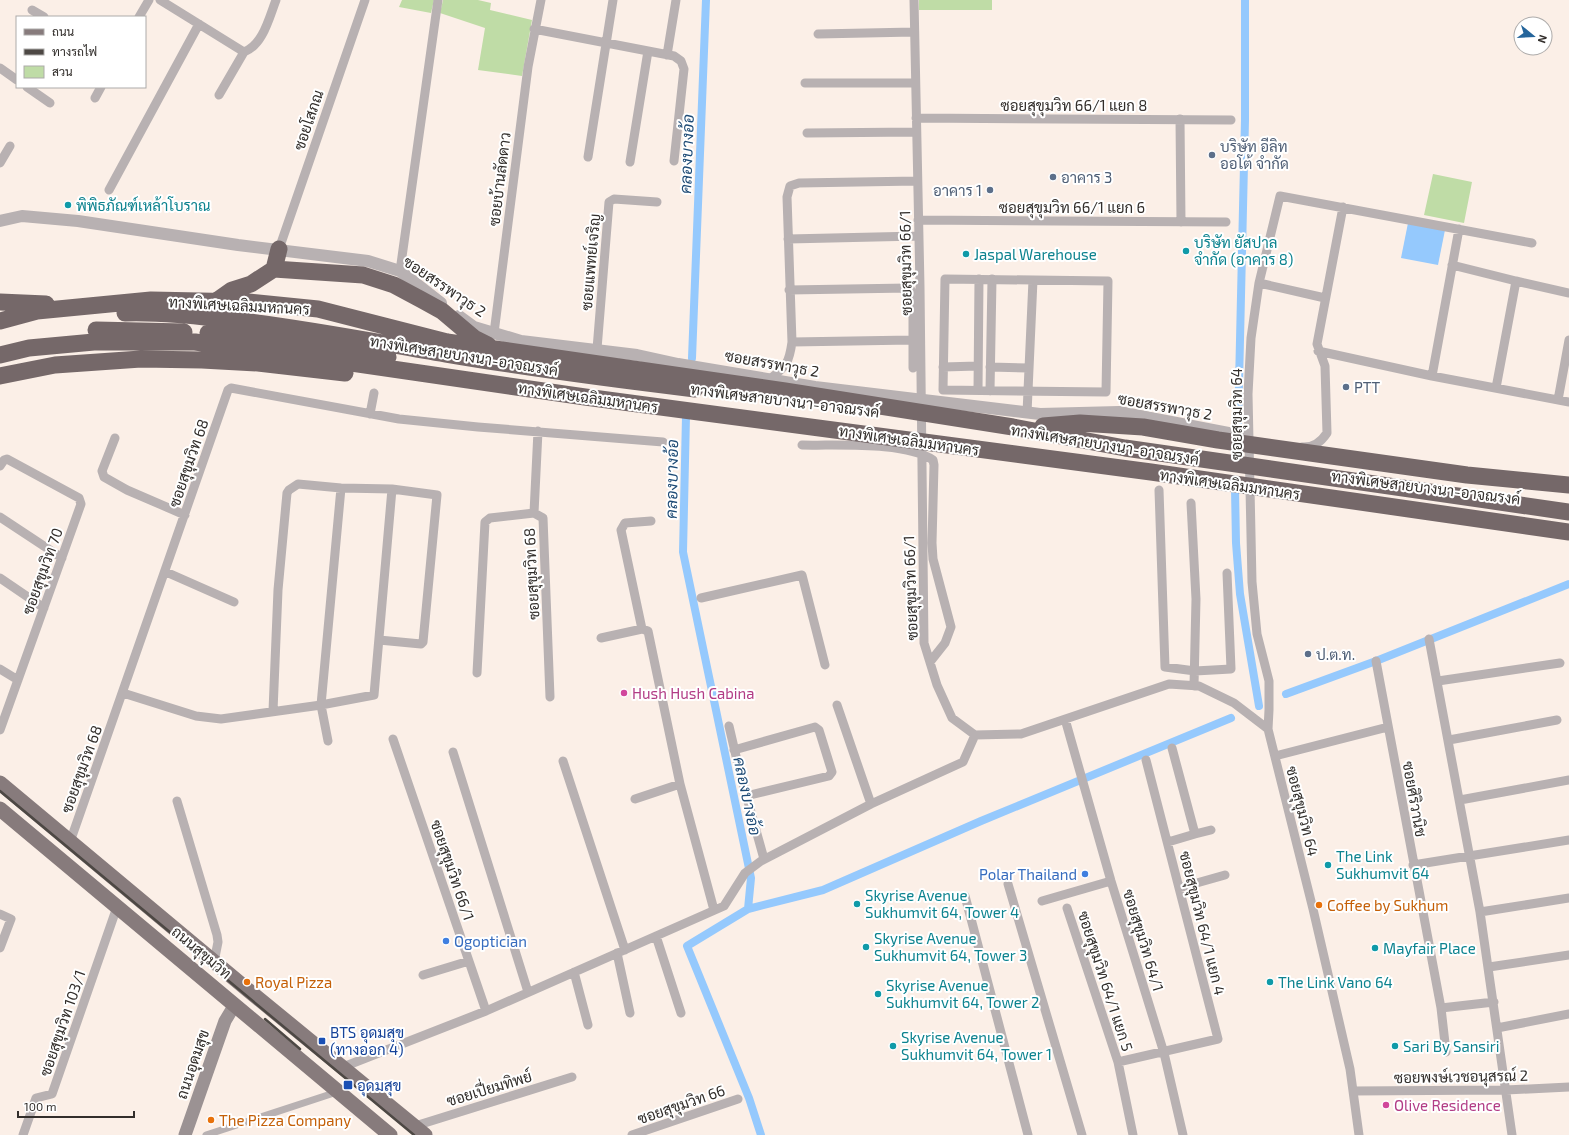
<svg xmlns="http://www.w3.org/2000/svg" width="1569" height="1135" viewBox="0 0 1569 1135" font-family="'Exo 2',Sarabun,sans-serif">
<style>
.green{fill:#bfdca6}
.water{fill:#95c9fd}
.lines{fill:none;stroke-linecap:round;stroke-linejoin:round}
.canal{stroke:#95c9fd;stroke-width:8}
.pedestrian{stroke:#b8b1b2;stroke-width:7}
.minor{stroke:#b8b1b2;stroke-width:9}
.tertiary{stroke:#b8b1b2;stroke-width:12}
.secondary{stroke:#9b9293;stroke-width:13}
.primary{stroke:#877b7c;stroke-width:15}
.motorway{stroke:#756869;stroke-width:17}
.rail{stroke:#4d4844;stroke-width:2.5}
.service-dot{fill:#5c6f8a;stroke:#fff;stroke-width:1.5}
.culture-dot{fill:#0f9aa8;stroke:#fff;stroke-width:1.5}
.hotel-dot{fill:#d1479c;stroke:#fff;stroke-width:1.5}
.shop-dot{fill:#3f7fe0;stroke:#fff;stroke-width:1.5}
.food-dot{fill:#e8710a;stroke:#fff;stroke-width:1.5}
.transit-dot{fill:#1a4fb4;stroke:#fff;stroke-width:1.5}
.labels{text-anchor:middle;dominant-baseline:central;stroke-width:4;stroke-linejoin:round;paint-order:stroke}
.street-label{font-size:15px;fill:#322e2b;stroke:#fff}
.service-label{font-size:15px;fill:#4e5e75;stroke:#fff;text-anchor:start}
.culture-label{font-size:15px;fill:#0d838f;stroke:#fff;text-anchor:start}
.hotel-label{font-size:15px;fill:#b23c85;stroke:#fff;text-anchor:start}
.shop-label{font-size:15px;fill:#366cbe;stroke:#fff;text-anchor:end}
.food-label{font-size:15px;fill:#c56008;stroke:#fff;text-anchor:start}
.transit-label{font-size:15px;fill:#164399;stroke:#fff;text-anchor:start}
.water-label{font-size:16px;font-style:italic;fill:#1d4a75;stroke:#fff}
</style>
<rect width="100%" height="100%" fill="#fbefe7"/>
<path class="green" d="M402 0H434L431 13 399 7Z
M443 0H478L491 3 490 10 532 20 522 76 478 70 485 28 440 13Z
M919 0H992V10H919Z
M1433 174 1472 182 1464 223 1424 215Z"/>
<path class="water" d="M1408 223 1445 230 1438 265 1401 258Z"/>
<g class="lines">
<path class="canal" d="M692 358 706 0
M686 416 683 552 751 878 748 909 687 946 749 1098 761 1135
M1238 428 1245 120V0
M1235 489 1236 543 1240 594 1259 706
M1286 694 1376 661 1569 584
M748 909 823 890 981 821 1231 718"/>
<path class="pedestrian" d="M206 1135 337 1092"/>
<path class="minor" d="M160 0 244 52
M914 0 920 287 924 643 937 685 952 718 975 735
M32 10 44 17
M139 17 149 0
M534 29 674 56 681 61 684 69 674 161
M818 34 914 32
M667 55 676 0
M0 68 17 80
M805 83H915
M27 87 50 103
M219 95 244 52C263 45 269 18 276 0
M95 98 101 87
M916 118 1231 120
M1180 119 1181 222
M807 133 916 132
M588 157 613 0
M630 162 648 51
M0 163 10 146
M109 190 199 24
M918 220 1226 222
M788 239 919 236
M279 249 365 0
M1452 265 1516 281
M400 271 438 0
M945 279 1108 281 1106 392 943 390Z
M1259 283 1325 298
M789 290 908 288 911 290 913 295V368
M494 333 528 67 541 0
M792 342 912 340
M597 349 609 202 614 199 657 202
M1318 351 1432 376 1569 402
M943 367 978 366
M990 367 1029 368
M1432 376 1459 229
M770 379C786 366 789 364 792 342L787 197 790 186 799 183 917 181
M1496 388 1516 281 1569 293
M978 390 979 279
M990 391 992 279
M1558 400 1569 340
M1027 413 1033 280
M370 414 374 393
M538 431 534 513 543 518 550 697
M115 438 102 471 104 477 127 490 185 515
M802 445C836 446 905 441 933 460L934 465 932 543 933 559 951 627 945 643 930 662
M1302 447C1313 448 1321 442 1327 433L1325 366 1317 344 1343 207
M0 466 4 460 7 459 79 498 81 504 0 730
M1159 490 1165 667 1195 671 1231 669 1227 573
M1191 503 1196 599 1194 686
M0 517 62 558
M166 572 234 602
M0 578 44 608
M701 598 802 575 825 665
M642 629 621 530 625 523 651 521
M601 638 642 629 648 631 680 784 714 910
M1429 639 1480 912 1512 1135
M1376 661 1441 1008 1494 1002
M0 669 18 680
M477 673 485 522 490 518 534 513
M1438 681 1560 663
M123 693 196 716 221 719 321 705 374 695 392 489
M837 705 871 804
M273 711 278 590 287 493 289 490 298 484 341 488 392 489 437 495 423 642 421 644 379 640
M1065 719 1111 881 1164 1053 1183 1135
M729 726 739 769 764 859
M1268 729 1269 710V681L1257 634 1252 582 1248 394 1251 338 1259 283 1280 196 1532 243
M975 735 1021 734 1169 684 1199 686 1234 703 1268 729 1313 909 1350 1069 1359 1135
M393 739 486 1011
M1449 740 1557 720
M328 741 321 705 341 488
M734 750 815 727 819 730 832 772 829 776 746 796
M453 752 528 992
M1275 756 1388 727
M563 761 625 950
M635 799 680 784
M1460 800 1569 780
M177 801 217 935 218 942 214 962
M1195 834 1211 830
M70 842 228 390 231 388 399 419 478 427 663 442
M1168 842 1195 834 1172 748
M1413 865 1569 840
M1008 884 1082 1135
M1179 888 1225 875
M965 896 1028 1135
M1042 901 1111 881
M1067 908 1118 1062
M1480 912 1569 898
M0 914 11 919 0 948
M656 936 681 1013
M617 953 630 1013
M1489 967 1569 955
M574 972 588 1025
M423 975 469 961
M1441 1008 1446 1052
M1497 1028 1569 1014
M343 1067 486 1011 724 906 745 873 761 861 871 804 963 762 975 735
M1353 1091 1506 1090 1569 1087
M415 1126 572 1077
M23 1135 36 1098 52 1094 117 907
M632 1135 738 1099
M1133 1135 1118 1062 1218 1039 1146 760"/>
<path class="tertiary" d="M0 221 22 216 78 221 238 245 368 261 400 271 441 303
M459 316 474 327 521 341 637 355 678 364 815 387 1040 414 1119 412 1244 436"/>
<path class="secondary" d="M185 1135 225 1021 234 1006"/>
<path class="primary" d="M0 783 248 990 425 1135
M0 809 390 1135"/>
<path class="motorway" d="M274 269 279 249
M0 302 46 304
M215 302 232 290 251 284 274 269 363 275 394 285 422 300 442 311 474 338 488 345
M125 313C161 312 197 316 234 320 305 328 375 342 446 354 528 368 612 379 695 389
M0 321 37 311 151 300 249 302 318 309 447 342 785 391 1013 427 1125 448 1569 512
M96 330 184 332
M208 333 274 338 388 357
M0 355 29 348 94 342H195L310 357 585 397 1151 472 1569 532
M0 376 55 365 141 359 202 360 258 363 345 373
M1043 426 1080 423 1143 427 1218 440 1467 475 1569 485"/>
<path class="rail" d="M0 791 414 1135
M265 1019 300 1049"/>
</g>
<g class="service-dot">
<circle cx="1212" cy="155" r="4"/>
<circle cx="1053" cy="177" r="4"/>
<circle cx="990" cy="190" r="4"/>
<circle cx="1346" cy="387" r="4"/>
<circle cx="1308" cy="654" r="4"/>
</g>
<g class="culture-dot">
<circle cx="68" cy="205" r="4"/>
<circle cx="1186" cy="251" r="4"/>
<circle cx="966" cy="254" r="4"/>
<circle cx="1328" cy="865" r="4"/>
<circle cx="857" cy="904" r="4"/>
<circle cx="866" cy="947" r="4"/>
<circle cx="1375" cy="948" r="4"/>
<circle cx="1270" cy="982" r="4"/>
<circle cx="878" cy="994" r="4"/>
<circle cx="893" cy="1046" r="4"/>
<circle cx="1395" cy="1046" r="4"/>
</g>
<g class="hotel-dot">
<circle cx="624" cy="693" r="4"/>
<circle cx="1386" cy="1105" r="4"/>
</g>
<g class="shop-dot">
<circle cx="1085" cy="874" r="4"/>
<circle cx="446" cy="941" r="4"/>
</g>
<g class="food-dot">
<circle cx="1319" cy="905" r="4"/>
<circle cx="247" cy="982" r="4"/>
<circle cx="211" cy="1120" r="4"/>
</g>
<g class="transit-dot">
<rect x="318" y="1037" width="8" height="8" rx="2"/>
<rect x="343" y="1080" width="10" height="10" rx="2"/>
</g>
<g class="labels">
<g class="street-label">
<text x="1074" y="105">ซอยสุขุมวิท 66/1 แยก 8</text>
<text transform="translate(308 120) rotate(-71)">ซอยโสภณ</text>
<text transform="translate(499 179) rotate(-83)">ซอยบ้านลัดดาว</text>
<text x="1072" y="207">ซอยสุขุมวิท 66/1 แยก 6</text>
<text transform="translate(590 262) rotate(-85)">ซอยแพทย์เจริญ</text>
<text transform="translate(905 263) rotate(-91)">ซอยสุขุมวิท 66/1</text>
<text transform="translate(445 286) rotate(34)">ซอยสรรพาวุธ 2</text>
<text transform="translate(239 305) rotate(3)">ทางพิเศษเฉลิมมหานคร</text>
<text transform="translate(464 355) rotate(9)">ทางพิเศษสายบางนา-อาจณรงค์</text>
<text transform="translate(772 363) rotate(10)">ซอยสรรพาวุธ 2</text>
<text transform="translate(588 397) rotate(8)">ทางพิเศษเฉลิมมหานคร</text>
<text transform="translate(785 400) rotate(7)">ทางพิเศษสายบางนา-อาจณรงค์</text>
<text transform="translate(1165 406) rotate(10)">ซอยสรรพาวุธ 2</text>
<text transform="translate(1236 414) rotate(-90)">ซอยสุขุมวิท 64</text>
<text transform="translate(909 440) rotate(8)">ทางพิเศษเฉลิมมหานคร</text>
<text transform="translate(1105 444) rotate(9)">ทางพิเศษสายบางนา-อาจณรงค์</text>
<text transform="translate(188 463) rotate(-71)">ซอยสุขุมวิท 68</text>
<text transform="translate(1230 484) rotate(8)">ทางพิเศษเฉลิมมหานคร</text>
<text transform="translate(1426 487) rotate(7)">ทางพิเศษสายบางนา-อาจณรงค์</text>
<text transform="translate(42 571) rotate(-70)">ซอยสุขุมวิท 70</text>
<text transform="translate(531 574) rotate(-93)">ซอยสุขุมวิท 68</text>
<text transform="translate(910 588) rotate(-92)">ซอยสุขุมวิท 66/1</text>
<text transform="translate(81 769) rotate(-70)">ซอยสุขุมวิท 68</text>
<text transform="translate(1415 799) rotate(80)">ซอยศิริวานิช</text>
<text transform="translate(1303 811) rotate(76)">ซอยสุขุมวิท 64</text>
<text transform="translate(453 870) rotate(71)">ซอยสุขุมวิท 66/1</text>
<text transform="translate(1203 923) rotate(76)">ซอยสุขุมวิท 64/1 แยก 4</text>
<text transform="translate(1144 940) rotate(73)">ซอยสุขุมวิท 64/1</text>
<text transform="translate(202 952) rotate(40)">ถนนสุขุมวิท</text>
<text transform="translate(1106 981) rotate(72)">ซอยสุขุมวิท 64/1 แยก 5</text>
<text transform="translate(62 1023) rotate(-71)">ซอยสุขุมวิท 103/1</text>
<text transform="translate(192 1064) rotate(-71)">ถนนอุดมสุข</text>
<text transform="translate(1461 1076) rotate(-1)">ซอยพงษ์เวชอนุสรณ์ 2</text>
<text transform="translate(489 1088) rotate(-17)">ซอยเปี่ยมทิพย์</text>
<text transform="translate(681 1104) rotate(-19)">ซอยสุขุมวิท 66</text>
</g>
<g class="service-label">
<text x="1220" y="146">บริษัท อีลิท<tspan x="1220" dy="17">ออโต้ จำกัด</tspan></text>
<text x="1061" y="177">อาคาร 3</text>
<text x="982" y="190" text-anchor="end">อาคาร 1</text>
<text x="1354" y="387">PTT</text>
<text x="1316" y="654">ป.ต.ท.</text>
</g>
<g class="culture-label">
<text x="76" y="205">พิพิธภัณฑ์เหล้าโบราณ</text>
<text x="1194" y="242">บริษัท ยัสปาล<tspan x="1194" dy="17">จำกัด (อาคาร 8)</tspan></text>
<text x="974" y="254">Jaspal Warehouse</text>
<text x="1336" y="856">The Link<tspan x="1336" dy="17">Sukhumvit 64</tspan></text>
<text x="865" y="895">Skyrise Avenue<tspan x="865" dy="17">Sukhumvit 64, Tower 4</tspan></text>
<text x="874" y="938">Skyrise Avenue<tspan x="874" dy="17">Sukhumvit 64, Tower 3</tspan></text>
<text x="1383" y="948">Mayfair Place</text>
<text x="1278" y="982">The Link Vano 64</text>
<text x="886" y="985">Skyrise Avenue<tspan x="886" dy="17">Sukhumvit 64, Tower 2</tspan></text>
<text x="901" y="1037">Skyrise Avenue<tspan x="901" dy="17">Sukhumvit 64, Tower 1</tspan></text>
<text x="1403" y="1046">Sari By Sansiri</text>
</g>
<g class="hotel-label">
<text x="632" y="693">Hush Hush Cabina</text>
<text x="1394" y="1105">Olive Residence</text>
</g>
<g class="shop-label">
<text x="1077" y="874">Polar Thailand</text>
<text x="454" y="941" text-anchor="start">Ogoptician</text>
</g>
<g class="food-label">
<text x="1327" y="905">Coffee by Sukhum</text>
<text x="255" y="982">Royal Pizza</text>
<text x="219" y="1120">The Pizza Company</text>
</g>
<g class="transit-label">
<text x="330" y="1032">BTS อุดมสุข<tspan x="330" dy="17">(ทางออก 4)</tspan></text>
<text x="357" y="1085">อุดมสุข</text>
</g>
<g class="water-label">
<text transform="translate(686 154) rotate(-88)">คลองบางอ้อ</text>
<text transform="translate(671 479) rotate(-89)">คลองบางอ้อ</text>
<text transform="translate(748 796) rotate(78)">คลองบางอ้อ</text>
</g>
</g>
<rect x="16" y="16" width="130" height="72" fill="#ffffff" stroke="#adabaa"/>
<rect x="24" y="29" width="20" height="6" fill="#877b7c" stroke="#adabaa"/>
<text x="52" y="36" font-size="12" fill="#322e2b">ถนน</text>
<rect x="24" y="49" width="20" height="6" fill="#4d4844" stroke="#adabaa"/>
<text x="52" y="56" font-size="12" fill="#322e2b">ทางรถไฟ</text>
<rect x="24" y="66" width="20" height="12" fill="#bfdca6" stroke="#adabaa"/>
<text x="52" y="76" font-size="12" fill="#322e2b">สวน</text>
<g transform="translate(1533 36) rotate(108)"><circle r="19" fill="#ffffff" stroke="#adabaa"/>
<path d="M0-3L7 15L0 10L-7 15Z" fill="#25659b"/>
<text y="-6" font-size="11" font-weight="bold" text-anchor="middle" fill="#322e2b">N</text>
</g>
<path d="M18 1111v6h116v-6" fill="none" stroke="#322e2b" stroke-width="2"/>
<text x="24" y="1111" font-size="12" fill="#322e2b" stroke="#ffffff" stroke-width="3" paint-order="stroke">100 m</text>
</svg>
